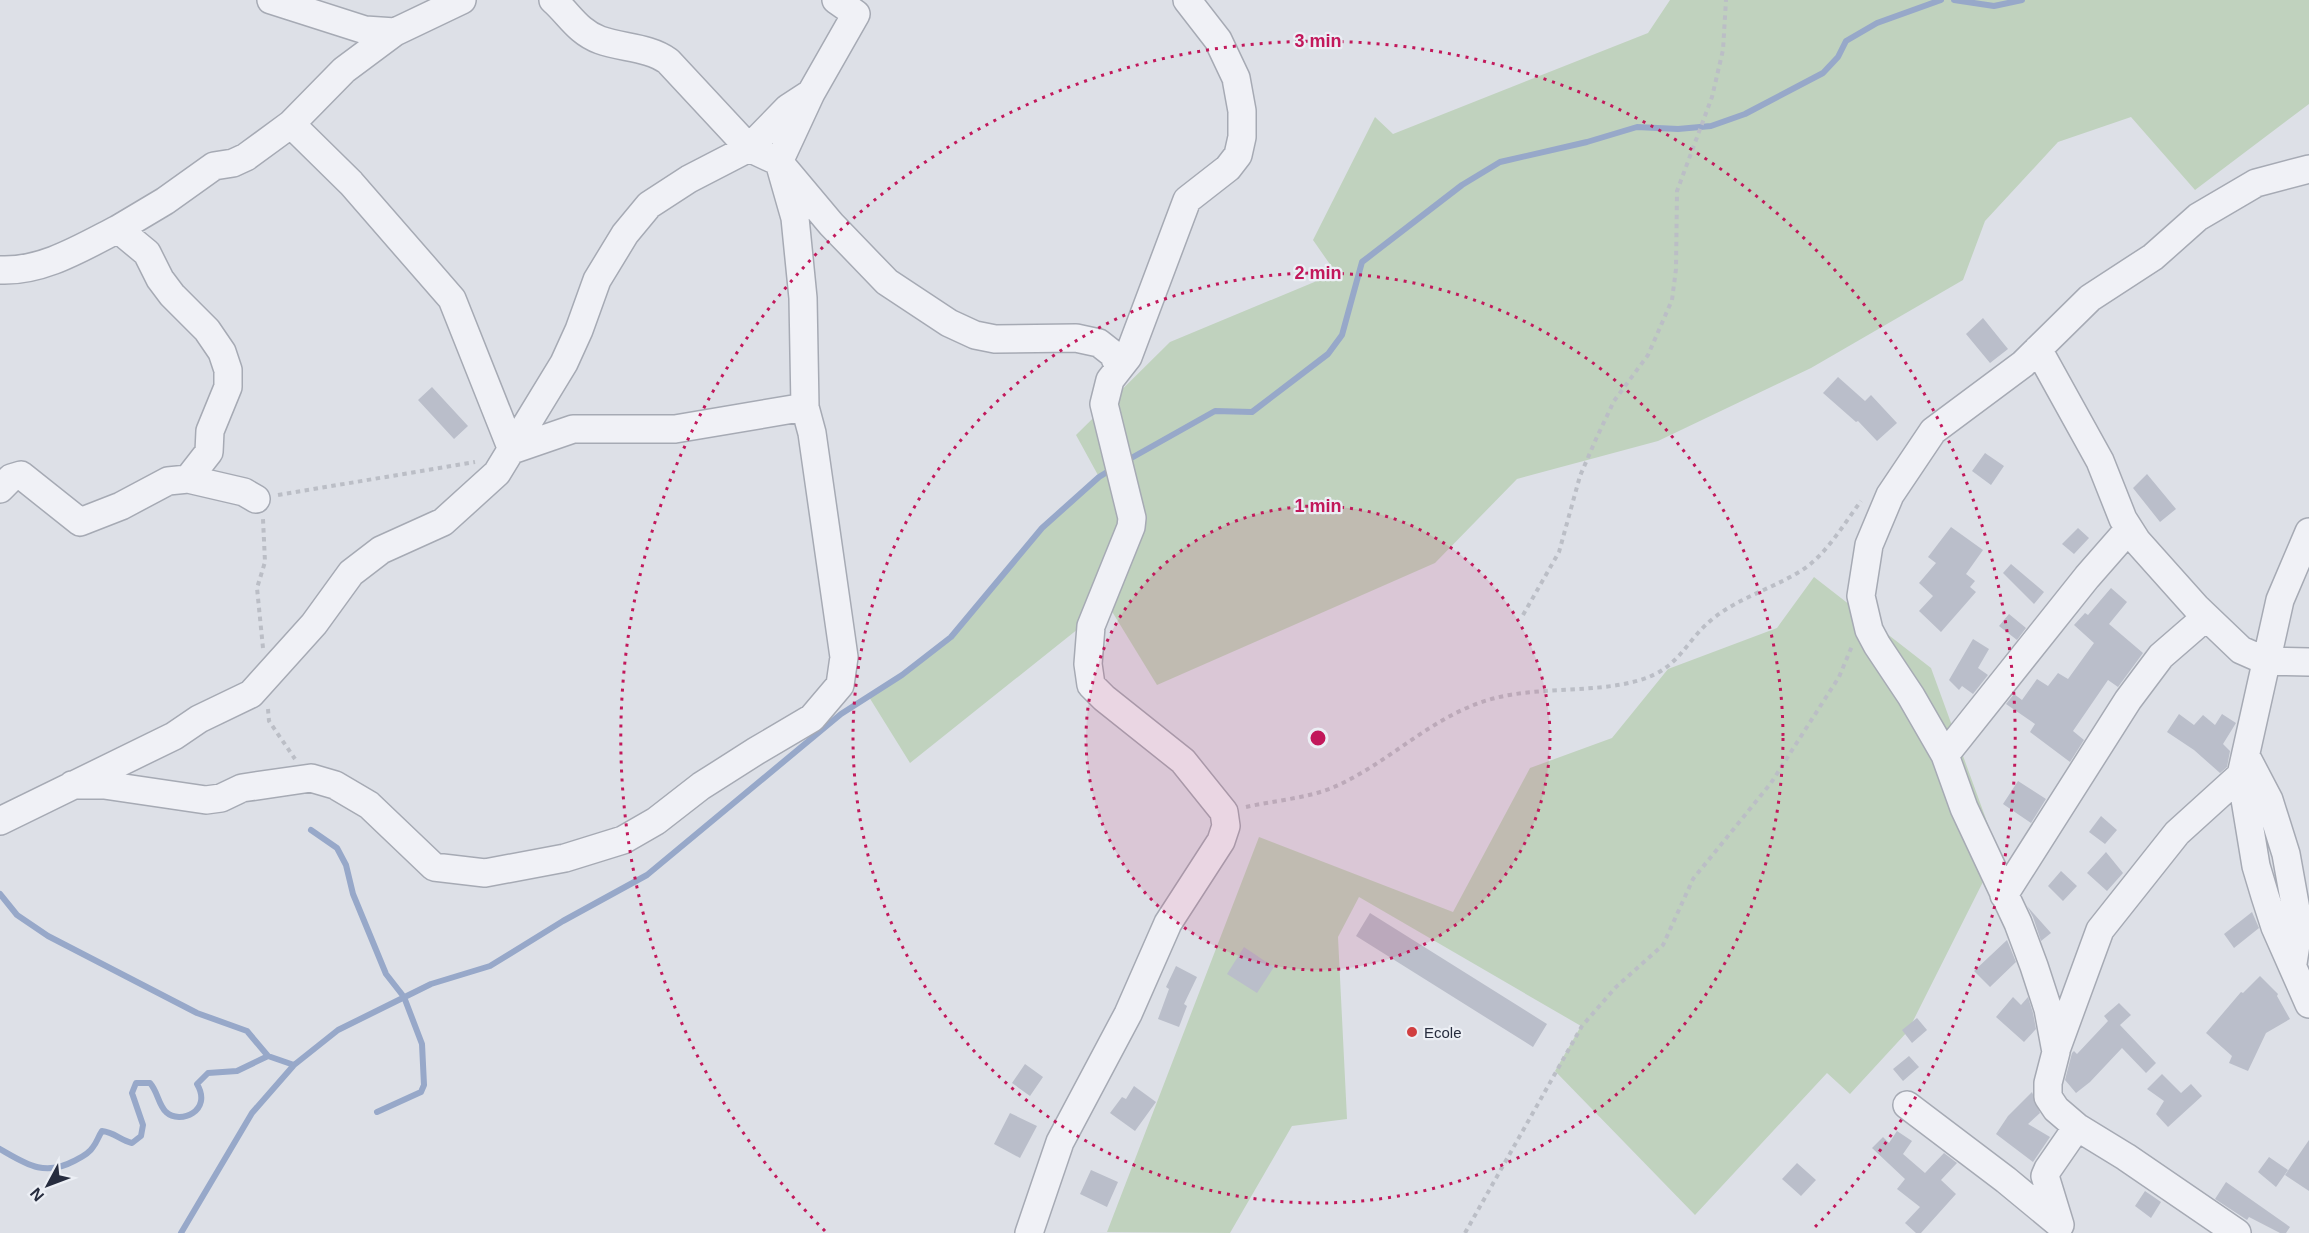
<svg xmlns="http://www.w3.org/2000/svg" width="2309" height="1233" viewBox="0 0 2309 1233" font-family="Arial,sans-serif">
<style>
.green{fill:#c0d2be}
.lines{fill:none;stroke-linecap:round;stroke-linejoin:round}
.stream{stroke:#97a8c9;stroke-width:6}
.building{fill:#babeca}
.minor-casing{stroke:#a6aab4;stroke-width:30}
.path{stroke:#bbbec6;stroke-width:4;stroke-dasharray:4.5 4.5;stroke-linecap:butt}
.minor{stroke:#f0f1f6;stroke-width:27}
.ring{fill:none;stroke:#c2185b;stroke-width:3;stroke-dasharray:3 6}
.poi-dot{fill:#d13e40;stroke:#eceff5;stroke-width:2}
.labels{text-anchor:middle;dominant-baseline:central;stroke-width:4.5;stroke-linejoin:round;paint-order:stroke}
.poi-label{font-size:15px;fill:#262c3e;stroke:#eceff5;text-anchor:start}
.centre{fill:#c2185b;stroke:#eceff5;stroke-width:3}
.ring-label{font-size:18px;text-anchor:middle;font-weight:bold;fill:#c2185b;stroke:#eceff5;stroke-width:4.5;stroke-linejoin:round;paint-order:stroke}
</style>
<rect width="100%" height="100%" fill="#dde0e7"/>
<path class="green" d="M1670 0H2309V104L2195 190 2131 117 2058 142 1985 221 1963 280 1811 368 1658 441 1517 479 1435 563 1157 685 1108 605 910 763 869 697 902 675 951 637 1042 528 1099 477 1076 435 1170 342 1336 273 1313 240 1375 117 1393 134 1648 33Z
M1814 577 1931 668 1998 852 1908 1031 1850 1094 1827 1073 1695 1215 1555 1071 1581 1026 1359 897 1338 937 1347 1119 1292 1126 1230 1233 1107 1232 1259 837 1453 912 1530 768 1612 738 1668 669 1777 628Z"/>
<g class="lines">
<path class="stream" d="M1954 0 1994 6 2022 0
M1126 461 1215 411 1252 412 1328 354 1342 335 1362 262 1462 185 1500 162 1587 142 1637 127 1678 129 1711 126 1745 114 1823 73 1838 57 1846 41 1877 23 1941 0
M311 830 337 848 346 865 353 894 386 974 404 997 422 1044 424 1085 421 1092 377 1112
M0 894 17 915 48 936 197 1013 247 1031 268 1056
M0 1149C26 1164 44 1177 74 1161 80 1158 89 1154 93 1147 97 1142 98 1137 102 1131 114 1132 120 1140 132 1143L141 1136 143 1125 132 1093 136 1083H150C158 1092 158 1104 166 1112 180 1125 213 1111 197 1084L208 1073 237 1071 268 1056 294 1065
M181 1233 252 1113 294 1065 338 1030 431 984 490 966 563 921 647 875 841 714 902 675 951 637 1042 528 1099 477 1112 469"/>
</g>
<path class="building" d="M1983 318 2008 349 1990 363 1966 334Z
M1838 377 1865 401 1871 395 1897 423 1877 441 1858 421 1856 422 1823 393Z
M432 387 468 426 454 439 418 400Z
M1985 453 2004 466 1991 485 1972 471Z
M2147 474 2176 509 2160 522 2133 488Z
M1951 527 1983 550 1966 574 1975 581 1970 587 1976 592 1941 632 1919 611 1933 596 1919 583 1936 563 1928 557Z
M2078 528 2089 538 2074 554 2062 544Z
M2011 564 2044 592 2034 604 2003 573Z
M2111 588 2127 602 2109 624 2143 653 2118 687 2108 680 2073 731 2084 740 2070 762 2030 732 2035 724 2006 704 2014 694 2022 700 2037 679 2048 686 2058 673 2068 679 2094 643 2074 625 2085 613 2088 615Z
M2009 614 2026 628 2017 640 1999 626Z
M1973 639 1989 649 1978 668 1988 675 1973 694 1962 686 1959 690 1949 680Z
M2179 714 2194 725 2203 715 2215 725 2222 714 2236 723 2223 744 2230 751 2227 767 2220 773 2194 750 2167 732Z
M2018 781 2046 799 2031 823 2003 804Z
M2101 816 2117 830 2105 844 2089 832Z
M2106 852 2123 873 2107 891 2087 873Z
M2061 871 2077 886 2063 901 2048 886Z
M2027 906 2051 933 2041 941 2033 917Z
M2252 912 2259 928 2234 948 2224 934Z
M1370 913 1547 1024 1533 1047 1356 936Z
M2007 940 2016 962 1990 987 1974 971Z
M1244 947 1274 967 1257 993 1227 974Z
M1176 966 1197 977 1184 1004 1187 1006 1179 1027 1158 1019 1169 989 1166 987Z
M2260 976 2278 994 2277 996 2290 1019 2266 1033 2248 1071 2229 1063 2232 1056 2206 1033 2241 992 2243 993Z
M2013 997 2021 1005 2028 997 2033 1013 2036 1029 2024 1042 1996 1017Z
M2119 1003 2131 1015 2120 1025 2156 1063 2146 1073 2122 1048 2090 1082 2076 1093 2065 1080 2072 1053 2074 1051 2077 1054 2108 1021 2104 1016Z
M1917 1018 1927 1030 1912 1043 1902 1030Z
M1909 1056 1919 1067 1903 1081 1893 1069Z
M1025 1064 1043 1077 1030 1096 1012 1083Z
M2162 1074 2181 1093 2191 1084 2202 1096 2168 1127 2156 1114 2164 1101 2147 1089Z
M1134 1086 1156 1102 1135 1131 1110 1113 1122 1097 1126 1099Z
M2032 1092 2040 1113 2028 1124 2050 1137 2033 1162 1996 1134 2008 1116Z
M1010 1113 1037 1126 1020 1158 994 1144Z
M1897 1131 1912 1141 1903 1154 1925 1173 1944 1153 1957 1163 1941 1180 1956 1194 1921 1233H1916L1905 1223 1920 1207 1897 1189 1905 1179 1872 1148 1883 1137 1889 1143Z
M2309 1140V1191L2285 1175Z
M2269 1157 2288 1170 2276 1187 2258 1172Z
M1797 1163 1816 1180 1801 1196 1782 1179Z
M1091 1170 1118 1182 1107 1207 1080 1194Z
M2226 1182 2290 1227 2286 1233H2280L2249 1217 2247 1220 2215 1199Z
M2145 1191 2161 1202 2151 1218 2135 1206Z"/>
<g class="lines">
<g class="minor-casing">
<path id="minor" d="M271 0 365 30 395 32 462 0
M553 0C569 14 578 32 600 40 622 48 649 47 668 61L749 148 779 162 831 224 887 282 949 323 975 335 995 339 1076 338 1099 343 1113 354 1119 367
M118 229 165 201 214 166 233 163 246 157 291 124 344 70 395 32
M0 270C42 272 81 248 118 229L147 253 160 279 172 295 207 330 222 352 228 370V387L210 431 209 452 188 479
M2038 349 2100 461 2123 519 2137 541 2196 607 2241 650 2266 661 2309 662
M805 407 803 298 795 218 779 162 811 93 856 14 836 0
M0 489 11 478 21 475 80 522 121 506 168 481 188 479 244 492 256 499
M2309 532 2280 600 2241 775 2256 866 2265 896 2275 927 2309 1004
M1945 755 2087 577 2129 529
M2246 756 2269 800 2286 854 2299 926 2293 963
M72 785H104L206 800 221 798 242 788 311 778 335 785 369 805 434 867 485 873 565 858 623 840 656 821 701 786 756 751 812 718 840 685 844 657 812 433 805 407 675 429H573L512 450 452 299 351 183 291 124
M0 821 174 736 199 719 251 694 314 624 351 573 381 550 443 522 497 473 564 363 579 330 597 280 625 234 649 205 689 179 749 148 788 108 811 93
M2004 895 2128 700 2161 656 2206 617
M2056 1050 2100 930 2177 833 2241 775
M1907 1105 2006 1180 2058 1223
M2060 1225 2045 1176 2048 1169 2077 1127
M1029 1233 1060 1142 1128 1014 1168 923 1221 841 1226 826 1224 812 1183 761 1104 698 1091 685 1088 664 1091 626 1131 527 1132 518 1104 404 1110 380 1128 357 1187 200 1228 168 1238 155 1242 137V111L1236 78 1218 40 1187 0
M2237 1233 2126 1157 2077 1127 2056 1109 2048 1097V1083L2056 1052 2048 1009 2034 966 2018 923 1964 808 1945 755 1911 696 1877 645 1869 630 1861 596 1869 545 1890 495 1933 431 2023 364 2090 298 2153 257 2198 217 2256 183 2309 169"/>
</g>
<path class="path" d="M278 495 475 462
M1523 615 1559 552 1580 476 1596 439 1614 401 1648 355 1672 300 1676 269 1677 191 1712 97 1723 50 1726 0
M263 648 257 588 265 562 263 519
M268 709 269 721 295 759
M1246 807C1272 801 1309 798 1334 787 1385 765 1426 722 1479 703 1531 684 1590 695 1640 680 1681 668 1685 640 1715 617 1741 597 1771 589 1799 572 1825 557 1843 525 1861 501
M1465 1233 1582 1026 1616 987 1663 945 1693 879 1771 783 1839 677 1852 646"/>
<use href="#minor" class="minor"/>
</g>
<circle cx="1318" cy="738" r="232" fill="#c2185b" fill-opacity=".12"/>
<g class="ring">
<circle cx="1318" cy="738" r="232"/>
<circle cx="1318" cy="738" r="465"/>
<path d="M825 1231A697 697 0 1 1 1811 1231"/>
</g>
<circle class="poi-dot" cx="1412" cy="1032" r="6"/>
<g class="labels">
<g class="poi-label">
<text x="1424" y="1032">Ecole</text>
</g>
</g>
<circle cx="1318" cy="738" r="9" class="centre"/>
<g class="ring-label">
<text x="1318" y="47">3 min</text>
<text x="1318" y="279">2 min</text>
<text x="1318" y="512">1 min</text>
</g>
<g transform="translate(48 1185) rotate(229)" stroke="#eceff5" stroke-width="4.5" paint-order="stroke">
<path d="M0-4.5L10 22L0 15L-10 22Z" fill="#262c3e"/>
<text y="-9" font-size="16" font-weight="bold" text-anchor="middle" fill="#262c3e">N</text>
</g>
</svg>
